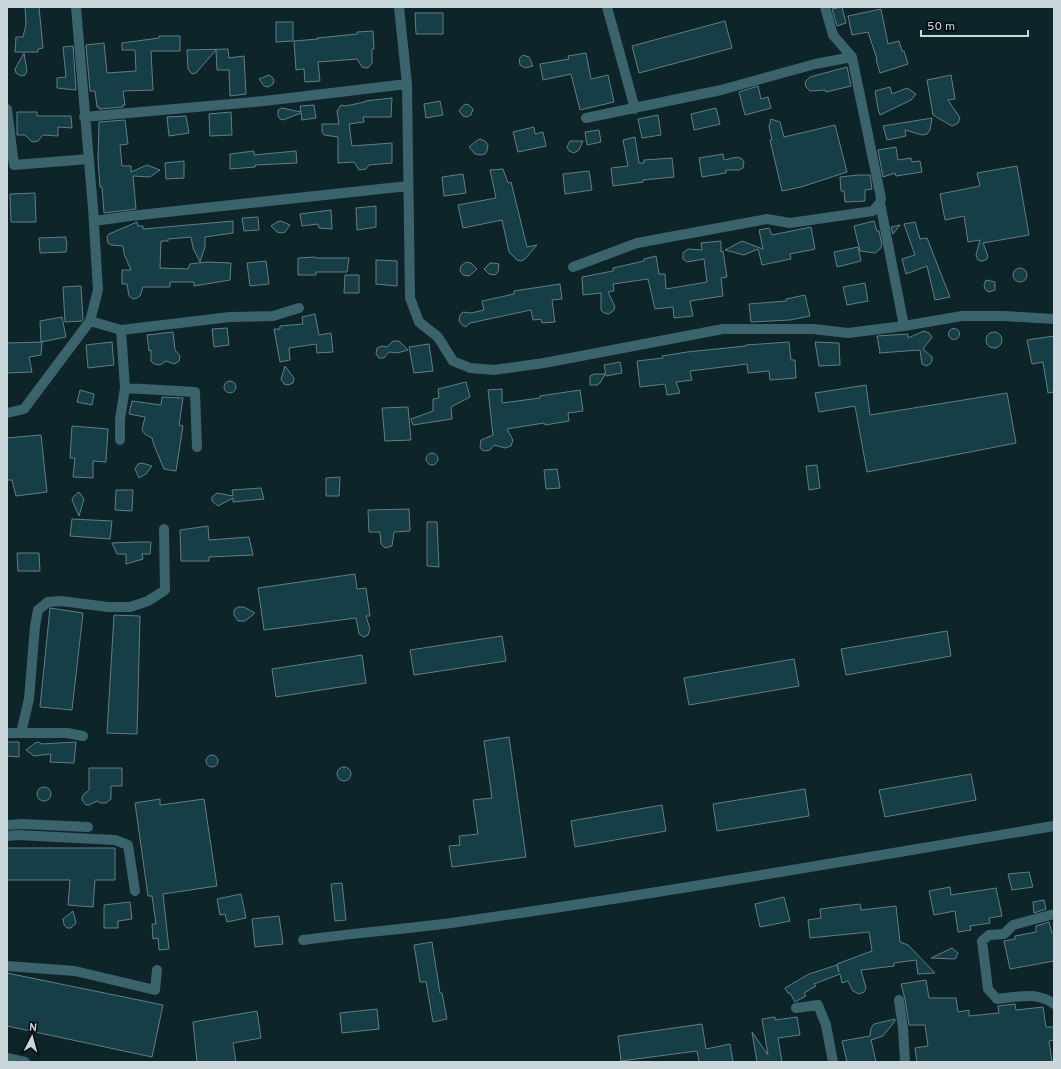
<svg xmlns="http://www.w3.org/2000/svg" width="1061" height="1069" viewBox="0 0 1061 1069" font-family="Overpass,sans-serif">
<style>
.building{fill:#163e46;stroke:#647d83}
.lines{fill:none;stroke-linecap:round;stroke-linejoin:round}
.minor{stroke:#3a636c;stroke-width:10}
</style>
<rect width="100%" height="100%" fill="#0d2429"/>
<path class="building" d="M25 7H39L43 48 38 49V52H15L16 37H23L26 24Z
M842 7 846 23 837 26 832 9Z
M881 9 888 44 899 41 902 51H904L908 64 880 73 876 59H877L868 32 852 35 848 16Z
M415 13H443V34H416Z
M725 21 732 48 639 73 632 46Z
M276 22H293V41L276 42Z
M373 31 374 49H372V63L368 68 362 67 357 59 318 62 320 81 305 82 304 69 296 70 294 41 318 39 317 38 357 34V32Z
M159 36H180V51H151L153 90 123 91 125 105H123V107L99 109V107H97L95 91H90L86 45 104 43 107 73 136 71 135 50H122V43L159 38Z
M73 46 76 90 57 88V78L66 77 63 47Z
M228 49 229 58 244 56 246 94 230 96 229 70H217L216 50 196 73 192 74 188 69 187 50Z
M24 53 27 71 25 75 21 76 16 73 15 69Z
M586 53 591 79 608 75 614 102 580 110 571 74 543 80 540 64 569 59 568 56Z
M523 55 529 57 533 66 525 68 520 65 519 59Z
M847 67 851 86 826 92 825 90 810 91 806 87 805 82 810 77Z
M269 75 272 77 274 80 273 84 268 87 264 86 259 79Z
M951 75 955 99 948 100 960 118 958 123 952 126 933 115 927 80Z
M758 86 761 99 768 97 771 108 745 115 739 92Z
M890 87 892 94 907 88 916 94 911 100 880 115 878 109 875 91Z
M392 98 391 117H363L364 122 349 124 352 146 392 143V163L369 165 366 169 359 170 354 162 338 163V137L324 135 322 132V124H339L337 111 341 105 345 106 365 102V101Z
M440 101 443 115 426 118 424 104Z
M465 104 469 105 473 109 471 115 467 117 463 116 459 111 462 107Z
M314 105 316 118 302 120 301 113 283 120 280 119 278 116V110L282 108 301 112 300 106Z
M716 108 720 124 694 130 691 114Z
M17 112H37V116H71L72 128 58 127V136L43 135 38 141 32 142 25 135H17Z
M231 112 232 135 210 136 209 114Z
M658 115 661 135 642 138 638 119Z
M186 116 189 133 169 136 167 117Z
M932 118 930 130 927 134 922 135 905 130 906 136 887 140 883 126Z
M771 119 780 122 784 137 835 125 847 172 801 187 782 191 770 140H772L769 127Z
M125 120 128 144 120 145 122 166H131V172L147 165 160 170 150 177 133 176 136 209 104 213 102 187H100L98 159 99 122Z
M534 127 535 134 543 132 546 146 518 152 513 132Z
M599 130 601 142 587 145 585 132Z
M635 137 639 163H644V160L672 158 674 177 643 180V182L613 186 611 168 628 166 623 140Z
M480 139 485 141 488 145 487 151 485 154 481 155 475 154 469 147 476 141Z
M570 141H583L579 150 574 153 569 151 567 147Z
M896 147 898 160 911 158 912 162 920 161 922 172 896 176 895 173 883 177 878 150Z
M254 151V155L296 151 297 163 255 165V167L230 169V154Z
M723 154 724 160 738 157 742 159 744 162 743 168 739 170H726V173L702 177 699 158Z
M184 161V178L166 179 165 163Z
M1017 166 1029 235 983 243 988 256 987 259 983 261H981L978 260 976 255 980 240 968 242 964 216 945 220 940 194 980 186 977 173Z
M503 169 508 183 511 182 527 247 537 245 525 259 521 261 517 260 509 252 502 220 463 228 458 205 496 198 490 170Z
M589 171 592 190 565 194 563 174Z
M463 174 466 193 444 196 442 177Z
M858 175H870L872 189 865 190V201L845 202 844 191H841L840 177Z
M35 193 36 222H11L10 194Z
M376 206V227L357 230 356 208Z
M331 210 332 229 319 228 318 224 302 226 300 214Z
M258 217 259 230 244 231 242 218Z
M233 221V233L205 237V247L200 262 193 248 191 237 168 239V241H161L160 268 188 269 190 264 207 262 231 263 230 280 194 286V282H170V287H143L140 296 137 298 133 299 129 296 127 284H122V270H131L124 254 123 246 111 245 108 243 107 237 109 234 137 222 138 226H143V229Z
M281 221 290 225 285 232 281 233 277 232 271 226 277 222Z
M874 221 877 231H879L882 245 880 249 875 253 860 251 854 226Z
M915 222 920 239 927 238 950 297 935 300 927 266 906 274 902 259 915 255 904 224Z
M900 225 893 234 891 227Z
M811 227 815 249 790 254 791 259 762 265 758 249 744 255 725 250 742 241 763 249 759 230 769 228 772 235Z
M66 237V241H67L66 252 40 253 39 238Z
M721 241V252L723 251 727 277 721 278 723 296 690 301 693 316 674 318 673 307 655 309 648 279 613 284 614 291 608 292 615 307 613 311 609 314 604 313 601 310V293L583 295 582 277 613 271V268L644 261V259L656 256 659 274H665L666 289 707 282 704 259 687 262 683 259V253L688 249 702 250 701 243Z
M858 247 861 261 837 267 834 252Z
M315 257V258H349L347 272H316V275H298V258Z
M376 260 397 261V286L376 284Z
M266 261 269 284 250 286 247 263Z
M466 262 471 263 477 269 469 276 463 275 460 271 461 266Z
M490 263H493L499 264 498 272 495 275 489 274 484 269Z
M1013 275a7 7 0 1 1 14 0a7 7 0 1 1-14 0Z
M345 275H359V293H344Z
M986 280 995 282V290L988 292 985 289 984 285Z
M865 283 868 301 847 305 843 287Z
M560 284 562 299 552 300 555 322 542 323 541 319 533 320 531 310 470 323 466 327 462 325 459 321 460 315 463 312 471 313 484 310 482 301 514 294V291Z
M81 286 83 320 82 321 65 322 63 287Z
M805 295 810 316 790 320 751 322 749 304 786 301V299Z
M315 314 319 335 331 333 333 352 317 353 316 344 289 348 290 360 280 362 274 329H280V326L303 324 302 317Z
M62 317 66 337 41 342 40 321Z
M227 328 229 345 214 347 212 329Z
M948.5 334a5.5 5.5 0 1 1 11 0a5.5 5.5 0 1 1-11 0Z
M924 331 929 333 932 337 923 349 932 357V361L930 364 926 366 922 364 920 350 879 353 880 352 877 336 908 334V338Z
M173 332 175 350 180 356 179 361 174 364 166 361 160 365 154 364 151 361V350L149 351 147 335Z
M986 340a8 8 0 1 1 16 0a8 8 0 1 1-16 0Z
M1054 336V392L1048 393 1043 362 1032 364 1027 340Z
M393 341H399L408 350 397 353 389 352 384 358H379L376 354 377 348 382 346 387 347Z
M42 342 41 355 29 357 32 372 7 373V343Z
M112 342 114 365 88 368 86 345Z
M789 342 791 360H795L796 378 770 380 769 371 748 373 747 364 690 371 692 380 676 382 680 393 667 395 665 384 640 387 637 361 663 358 662 356 687 352 746 346V345Z
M815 342 839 343 840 365 819 366Z
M429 344 433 371 414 373 409 347Z
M620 362 622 373 606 376 604 365Z
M285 366 294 378 293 383 288 385 284 384 281 379Z
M594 374H605L600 383 597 385H590V376Z
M224 387a6 6 0 1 1 12 0a6 6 0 1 1-12 0Z
M466 382 470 397 451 407 452 419 413 425 411 419 433 411V399L439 398 438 389Z
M866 385 870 415 1007 393 1016 443 867 472 855 406 819 412 815 393Z
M502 389V403L540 398V396L580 390 583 411 568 413 569 421 545 425 544 423 507 429 513 440 511 446 505 448 494 445 490 450 485 451 482 450 480 447 481 440 493 435 488 390Z
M80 390 94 394 92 405 77 402Z
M162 397 183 398 179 425 183 426 176 471 164 469 154 445 152 438 145 434 142 430 145 417 129 414 132 401 161 405Z
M408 407 411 440 385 441 382 408Z
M72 426 108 429 106 462 93 461V478L73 477 75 458H70Z
M41 435 47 492 16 496 12 480H7V438Z
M426 459a6 6 0 1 1 12 0a6 6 0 1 1-12 0Z
M142 463 152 466 146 474 139 478 135 469 138 464Z
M817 465 820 488 809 490 806 466Z
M557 469 560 488 546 489 544 470Z
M340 477 339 496H326V478Z
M261 488 264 499 233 502V498L218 506 212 501V497L217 493 233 496 232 490Z
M116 490H133L132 511 115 510Z
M79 492 84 499 79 516 72 500 74 496Z
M409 509 410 531 394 532 392 546 385 548 381 544 380 532H369L368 510Z
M72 519 112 521 110 539 70 536Z
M427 522H437L439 567 427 566Z
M208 526 209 540 249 537 253 555 209 557V561H181L180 530Z
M136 542H151L150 554H142L143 559 126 564V554H117L112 543Z
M17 553H39L40 571H18Z
M355 574 357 589 366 588 370 616H366L370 629 368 635 364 637 359 634 356 618 264 630 258 588Z
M238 607H244L255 613 245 621H238L234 615V610Z
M50 608 83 613 72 710 40 707Z
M114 615 140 616 137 734 107 733Z
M947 631 951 656 846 675 841 649Z
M502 636 506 661 414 675 410 650Z
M362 655 366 683 276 697 272 669Z
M794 659 799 686 689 705 684 678Z
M509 737 526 857 452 867 449 846 460 845 459 836 478 834 473 800 492 798 484 741Z
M7 742H19V757L7 756Z
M39 742 41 744 76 742 74 763 50 762 51 754 34 756 26 750 35 743Z
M206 761a6 6 0 1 1 12 0a6 6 0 1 1-12 0Z
M337 774a7 7 0 1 1 14 0a7 7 0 1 1-14 0Z
M89 768H122V786H111V799L106 803H101L97 801 89 805H86L82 800V797L84 794 89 790Z
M971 774 976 800 885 817 879 790Z
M37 794a7 7 0 1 1 14 0a7 7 0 1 1-14 0Z
M805 789 809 816 717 831 713 804Z
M160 799V805L204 799 217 886 163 894 169 949 159 950 158 938 153 939 152 924H156L152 896H148L135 803Z
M662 805 666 831 575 847 571 821Z
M7 848H115V880H95L93 907 68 905 70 880H7Z
M1029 872 1033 887 1012 890 1008 874Z
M342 883 346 920 335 921 331 884Z
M950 887 951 895 996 888 1002 916 989 918 990 923 970 926 971 930 958 932 955 911 934 915 929 891Z
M241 894 246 918 227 922 225 914 220 915 217 899Z
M784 897 790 921 760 927 755 904Z
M1044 900 1046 909 1034 913 1033 902Z
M130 902 132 919 118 921V928H104V905Z
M860 904 861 910 896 906 900 942 908 945 935 973 918 974 916 960 894 963V966L861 970 866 988 864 992 859 994 853 991 848 981 842 983 840 974 814 984 816 986 804 993 806 996 795 1002 790 993H788L785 988 809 974 837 965 839 972 837 964 872 951 869 932 810 938 808 920 821 918 820 909Z
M73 911 76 923 71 928H67L64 925 63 919Z
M279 916 283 944 255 947 252 919Z
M1049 922 1052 933H1054V961L1010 969 1004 941 1015 939V936L1036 932V926Z
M432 942 440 993H442L447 1019 433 1022 426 982H420L414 945Z
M952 948 958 953 956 958 954 959 931 958Z
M7 973 163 1005 152 1057 7 1026Z
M926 980 929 998H956L958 1012 969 1010V1016L999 1013 998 1006 1015 1004 1016 1010 1043 1007 1046 1027H1054V1040L1049 1041 1052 1062H917L915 1048 928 1046 925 1025H909L905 999 901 984Z
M377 1009 379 1029 342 1033 340 1013Z
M257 1011 261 1038 233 1043 236 1062H197L193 1022Z
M775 1017V1020L797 1017 800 1035 778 1038 782 1062H757L752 1032 768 1055 762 1019Z
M895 1019V1021L883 1036 871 1040 876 1062H847L842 1041 870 1036 871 1028 874 1024Z
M702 1024 706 1049 730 1044 733 1062H699L697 1051 621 1061 618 1036Z"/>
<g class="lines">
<path class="minor" d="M399 7 407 84 410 298 419 322 438 337 453 361 470 368 494 370 544 363 723 329H813L848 333 904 326
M607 7 635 109
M825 7 833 35 852 57 881 198 880 203 904 326 962 316H1003L1054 319
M7 109 14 165 89 159
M84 117 264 101 407 84
M586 118 721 90 815 64 852 57
M94 221 130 216 408 186
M573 267 637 243 767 219 790 223 873 211 880 203
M90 321 121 330 230 317 273 316 299 308
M121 330 125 388 195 392 197 447
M7 413 24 409 90 321 98 290 93 208 76 7
M120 440V419L125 388
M7 733H67L83 736
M21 733 29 699 35 626 38 610 48 602 61 601 108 607H130L148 601 165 590 164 529
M7 825 22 824 88 827
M7 836 18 835 115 840 128 845 135 891
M1054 914 1013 925 1004 934 989 935 982 941 988 989 997 999C1017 997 1037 991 1054 1004
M303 940C355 933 407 929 458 922 657 894 856 859 1054 826
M7 966 75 971 155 990 157 970
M899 1000 903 1028 905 1062
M796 1008 818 1005 826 1025 833 1062
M7 1058 25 1062"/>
</g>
<rect width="1061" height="1069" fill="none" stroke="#cad7da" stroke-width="16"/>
<g transform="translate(32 1037) rotate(6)" stroke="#040c0e" stroke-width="3" paint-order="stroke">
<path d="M0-3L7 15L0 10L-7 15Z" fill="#cad7da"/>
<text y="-6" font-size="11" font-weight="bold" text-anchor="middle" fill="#cad7da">N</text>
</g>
<path d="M921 30v6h107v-6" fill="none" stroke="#cad7da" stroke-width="2"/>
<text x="927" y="30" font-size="12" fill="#cad7da" stroke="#040c0e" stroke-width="3" paint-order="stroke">50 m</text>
</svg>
